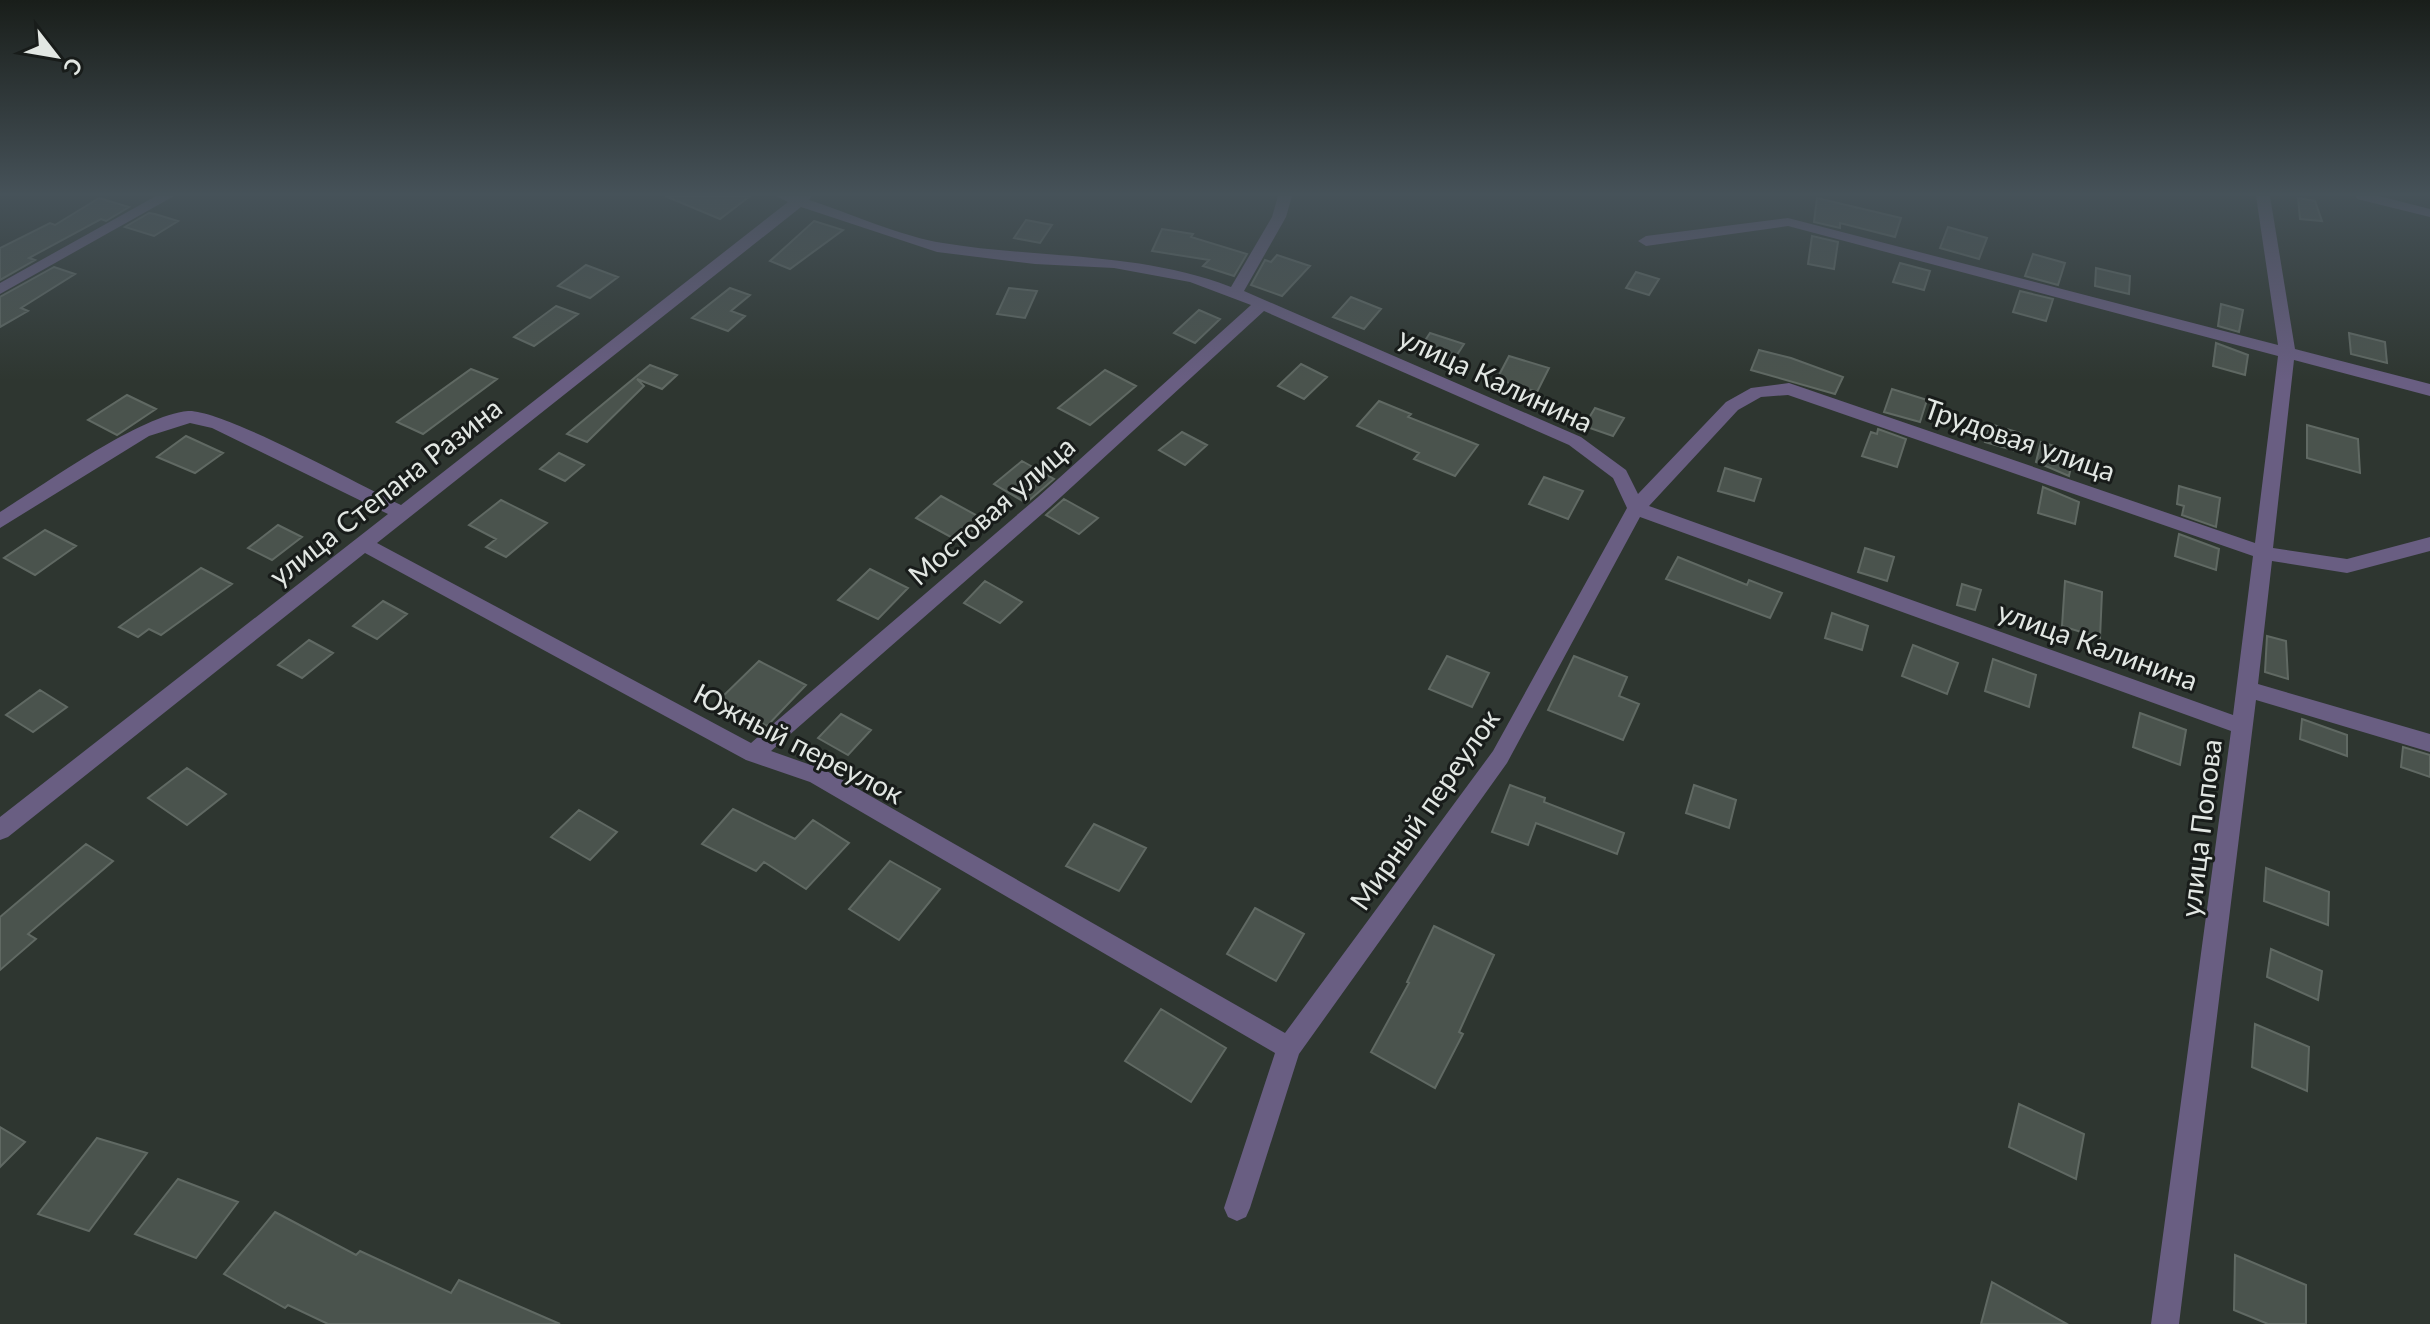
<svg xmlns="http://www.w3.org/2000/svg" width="2430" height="1324" viewBox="0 0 2430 1324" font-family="Lato,sans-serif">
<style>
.building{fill:#4a534d;stroke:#606963;stroke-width:2}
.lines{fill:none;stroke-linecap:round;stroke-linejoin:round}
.street{fill:#695e82;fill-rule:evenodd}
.labels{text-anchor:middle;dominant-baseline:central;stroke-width:6;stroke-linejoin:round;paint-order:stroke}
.street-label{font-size:28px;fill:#e2e7e3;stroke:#181c1a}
</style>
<rect width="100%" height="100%" fill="#2e3630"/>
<path class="building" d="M665 196H750L720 219Z
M99 198 129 207 106 221 101 219 29 258 35 260 0 280V248L50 223 55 225Z
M1817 198 1901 218 1895 237 1840 223V228L1814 222Z
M2298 198 2315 201 2322 221 2300 219Z
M149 213 155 214 178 221 154 236 125 227Z
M1026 220 1052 225 1040 243 1014 238Z
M814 221 843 230 790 269 770 261Z
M1948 227 1987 238 1979 259 1940 248Z
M1162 229 1193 234 1191 237 1247 254 1234 276 1203 266 1209 260 1152 251Z
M1812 236 1838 242 1834 269 1808 264Z
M2033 254 2065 263 2058 285 2025 276Z
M1277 255 1310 266 1282 296 1251 285 1265 260 1271 262Z
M1900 263 1930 271 1924 290 1893 282Z
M586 265 618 277 590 298 558 286Z
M54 267 75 274 21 308 28 311 0 327V297Z
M2096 268 2130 276 2129 294 2095 286Z
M1636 272 1659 279 1649 295 1626 288Z
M730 288 750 295 731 311 745 316 728 331 692 318Z
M1009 288 1037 291 1025 318 997 314Z
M2020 291 2053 299 2046 321 2013 312Z
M1351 297 1381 309 1364 329 1333 317Z
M2221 304 2243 310 2239 332 2218 326Z
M556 306 578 314 534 346 514 337Z
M1199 310 1220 319 1195 343 1174 333Z
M1430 333 1464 344 1451 364 1417 353Z
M2349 333 2385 342 2387 363 2351 354Z
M2216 343 2248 355 2245 375 2213 366Z
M1759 350 1791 358 1843 377 1835 394 1751 370Z
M1509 356 1549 368 1537 392 1497 379Z
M1301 364 1327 377 1304 399 1278 386Z
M650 365 677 375 662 389 637 379 644 386 587 442 567 434Z
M471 369 497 379 423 434 397 422Z
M1105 370 1136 386 1090 425 1058 408Z
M1892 389 1927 400 1920 422 1884 412Z
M127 395 156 409 117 435 88 420Z
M1379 401 1411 414 1408 417 1478 445 1455 476 1414 459 1419 453 1357 426Z
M1595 408 1624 418 1613 436 1584 426Z
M1990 424 2020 433 2016 451 1985 442Z
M2307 425 2358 439 2360 473 2307 458Z
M1878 429 1906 439 1897 467 1862 456 1871 432 1877 434Z
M1182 432 1207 445 1185 465 1159 450Z
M186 436 223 453 195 473 157 457Z
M2041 442 2074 452 2069 476 2036 462Z
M559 453 584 465 565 481 540 469Z
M1022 461 1054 479 1026 503 994 484Z
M1725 468 1761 479 1754 501 1718 491Z
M1544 477 1583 491 1568 519 1529 504Z
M2179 486 2220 498 2216 527 2182 515 2184 506 2177 504Z
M2043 487 2079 502 2075 524 2038 513Z
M941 496 985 520 960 542 916 518Z
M1064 499 1098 518 1079 534 1046 515Z
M501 500 547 523 506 557 486 547 496 539 469 525Z
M278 525 302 537 272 560 248 548Z
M45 530 76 546 35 575 4 558Z
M2179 534 2219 549 2216 570 2175 556Z
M1865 548 1894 557 1887 581 1858 572Z
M1678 557 1747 585 1749 580 1782 593 1770 618 1666 579Z
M201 568 232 584 161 635 149 629 138 637 119 627Z
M870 569 908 588 878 619 838 600Z
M985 581 1022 602 1000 623 964 603Z
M2065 581 2102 592 2100 638 2062 626Z
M1962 584 1981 590 1975 610 1957 605Z
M383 601 407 614 377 639 353 626Z
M1832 613 1868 626 1862 650 1825 638Z
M2267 636 2286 641 2288 679 2265 672Z
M309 640 333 653 302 678 278 665Z
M1913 645 1958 663 1947 694 1902 676Z
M1447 656 1489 673 1472 707 1429 689Z
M1574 656 1627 677 1619 696 1639 704 1623 740 1548 710Z
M1993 659 2036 675 2029 707 1985 691Z
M759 661 806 685 767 726 719 700Z
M40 690 67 707 33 732 6 715Z
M2140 713 2186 730 2180 765 2133 747Z
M841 714 871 730 848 755 818 738Z
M2302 719 2347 735V756L2300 739Z
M2403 747 2430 755V777L2401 767Z
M187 768 226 794 187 825 148 798Z
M1510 785 1545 798 1544 802 1624 833 1617 854 1536 823 1528 845 1492 832Z
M1694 785 1736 800 1729 828 1686 813Z
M733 809 795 839 813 820 849 843 806 889 764 862 756 871 702 844Z
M579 810 617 832 590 860 551 837Z
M1094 824 1146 848 1119 891 1066 866Z
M86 844 113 861 28 934 36 939 0 970V917Z
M890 861 940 889 899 940 849 909Z
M2266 868 2329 892 2328 925 2264 901Z
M1255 908 1304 934 1276 981 1227 954Z
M1434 926 1494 955 1459 1032 1463 1034 1435 1088 1371 1052 1409 983 1407 982Z
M2271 949 2322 971 2318 1000 2267 977Z
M1161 1009 1226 1048 1191 1102 1125 1061Z
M2255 1024 2309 1047 2307 1091 2252 1067Z
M2019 1104 2084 1134 2076 1179 2009 1147Z
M0 1127 25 1142 0 1167Z
M97 1138 147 1153 89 1231 38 1214Z
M178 1179 238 1202 196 1258 135 1234Z
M275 1212 356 1255 360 1251 451 1293 459 1280 560 1324H328L288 1305 285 1308 224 1274Z
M2235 1255 2306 1285V1324H2268L2234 1310Z
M1992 1282 2067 1324H1981Z"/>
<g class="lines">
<path class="street" d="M156 196H174L0 294V283Z
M776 196H812L809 200C849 213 903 237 943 243 1039 259 1138 251 1231 287L1272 217 1278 196H1292L1286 217 1244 291 1581 437 1626 470 1638 494 1726 402 1751 388 1789 383 2255 543 2278 356 1788 226 1646 246 1638 241 1646 236 1788 218 2278 345 2256 196H2270L2295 349 2430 384V396L2294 360 2273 548 2347 559 2430 537V551L2347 573 2272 561 2258 684 2430 734V752L2256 700 2179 1324H2151L2231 731 1640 517 1507 763 1299 1054 1250 1208 1246 1217 1237 1221 1228 1217 1224 1208 1275 1053 810 782 746 760 365 553 8 837 0 840V817L388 514 212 428 190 423 149 436 0 528V512C44 485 140 415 188 411 222 409 362 486 401 505L788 202ZM801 207 937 252 1035 264 1114 268 1190 282 1251 305 1038 497 751 743 377 543ZM1264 311 1569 445 1613 478 1627 508 1493 751 1285 1033 825 770 771 751 1050 507ZM1788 395 2253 556 2233 715 1649 506 1738 410 1761 397Z
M2355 196H2379L2430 209V217L2357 199Z"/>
</g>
<linearGradient id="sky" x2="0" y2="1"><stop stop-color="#191e1a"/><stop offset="0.51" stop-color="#465259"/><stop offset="1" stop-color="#465259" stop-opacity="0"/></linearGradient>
<rect width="2430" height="381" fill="url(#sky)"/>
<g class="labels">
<g class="street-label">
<text transform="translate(1496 379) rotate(25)">улица Калинина</text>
<text transform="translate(2020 439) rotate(19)">Трудовая улица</text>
<text transform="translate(385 491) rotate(-38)">улица Степана Разина</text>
<text transform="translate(991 510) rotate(-41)">Мостовая улица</text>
<text transform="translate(2098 645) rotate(20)">улица Калинина</text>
<text transform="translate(799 743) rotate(27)">Южный переулок</text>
<text transform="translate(1424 809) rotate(-55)">Мирный переулок</text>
<text transform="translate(2200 828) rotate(-83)">улица Попова</text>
</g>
</g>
<g transform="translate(56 56) rotate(121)" stroke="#181c1a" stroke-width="6" paint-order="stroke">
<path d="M0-6L14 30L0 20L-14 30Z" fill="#e2e7e3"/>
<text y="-12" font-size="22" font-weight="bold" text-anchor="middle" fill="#e2e7e3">С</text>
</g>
</svg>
